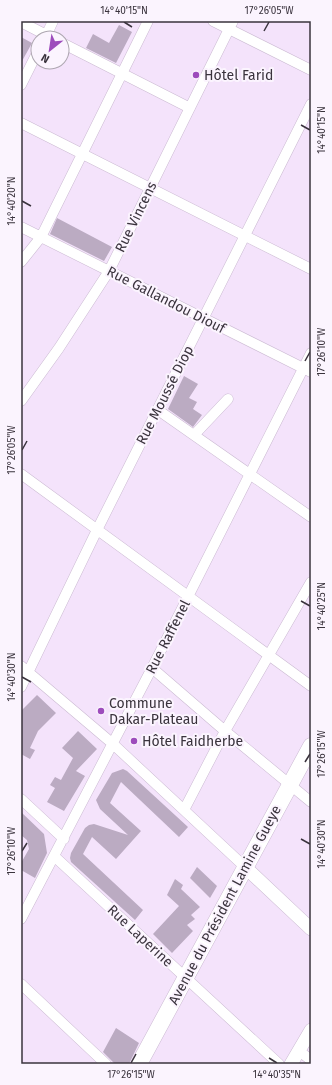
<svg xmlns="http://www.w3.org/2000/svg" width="332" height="1085" viewBox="0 0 332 1085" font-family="'Fira Sans',sans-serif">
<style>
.building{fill:#bbabc2}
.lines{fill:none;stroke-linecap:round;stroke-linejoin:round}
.minor-casing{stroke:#cbbad2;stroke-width:11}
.tertiary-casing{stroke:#cbbad2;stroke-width:14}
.primary-casing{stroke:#cbbad2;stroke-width:17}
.minor{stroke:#fff;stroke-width:10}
.tertiary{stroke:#fff;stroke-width:13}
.primary{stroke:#fff;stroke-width:16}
.ticks{fill:none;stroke:#3a333d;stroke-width:1.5}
.poi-dot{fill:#9d4cbc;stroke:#fbf4fe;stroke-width:1.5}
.labels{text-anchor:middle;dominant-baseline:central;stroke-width:4;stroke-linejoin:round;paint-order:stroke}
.poi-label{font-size:14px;fill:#3a333d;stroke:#fbf4fe;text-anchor:start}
.street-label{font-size:14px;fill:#3a333d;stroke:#fbf4fe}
.neatline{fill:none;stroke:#3a333d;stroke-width:1.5}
.ticks-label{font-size:10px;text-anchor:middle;fill:#3a333d}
</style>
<rect width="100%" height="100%" fill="#f4e3fb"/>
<path class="building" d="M119 25 132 32 116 63 86 48 93 34 109 43Z
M21 37 32 43 21 63Z
M57 218 112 247 104 261 50 234Z
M184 376 198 384 189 398 197 402 193 409 202 415 193 427 168 409Z
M37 695 56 713 38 731 30 748 35 750 30 759 21 754V711Z
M78 731 97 749 76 771 85 776 64 811 47 802 55 788 50 785 55 777 61 780 73 758 62 748Z
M123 769 127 771 188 827 179 837 121 782 110 803 141 831 116 859 92 837 83 854 143 910 135 920 71 862 70 858 71 853 85 828 89 825 94 824 128 835 100 809 96 800 112 773Z
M21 812 44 834 47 853 35 878 21 870V863L29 849 27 840 21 835Z
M197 867 217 886 210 898 190 878Z
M175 879 183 885 181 889 200 907 191 915 195 919 187 925 193 931 172 953 153 934 179 906 167 895Z
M116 1028 139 1043 129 1064H115L103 1052Z"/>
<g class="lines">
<g class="minor-casing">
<path id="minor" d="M213 21 311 70
M21 22 52 38
M45 38 53 21
M62 43 190 108
M21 85 38 51
M21 123 311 269
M21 227 311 372
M21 262 41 237 148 21
M21 401 59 348 109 271 233 21
M158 410 311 517
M194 435 228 399
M21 474 311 686
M21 666 113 744 245 867
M152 668 225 731 311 802
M21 687 97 530 311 104
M21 799 64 839
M184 810 225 731 311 582
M54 856 279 1064
M21 919 152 668 311 353
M21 984 106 1064
M299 1051 311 1060"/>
</g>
<g class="tertiary-casing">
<path id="tertiary" d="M245 867 311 929
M291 1064 311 1030"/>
</g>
<g class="primary-casing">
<path id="primary" d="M139 1064 311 746"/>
</g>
<use href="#minor" class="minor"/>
<use href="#tertiary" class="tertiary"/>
<use href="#primary" class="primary"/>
</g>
<path class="ticks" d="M124 22 132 27M264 31 269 22M301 125 310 130M22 201 31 206M305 361 310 352M22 450 27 441M301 601 310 606M22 677 31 682M305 762 310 754M301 839 310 844M22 851 27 843M269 1058 277 1063M131 1063 136 1054"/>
<g class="poi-dot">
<circle cx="196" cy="75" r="4"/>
<circle cx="101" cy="711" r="4"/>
<circle cx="134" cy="741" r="4"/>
</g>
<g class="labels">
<g class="poi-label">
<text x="204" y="75">Hôtel Farid</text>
<text x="109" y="703">Commune<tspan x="109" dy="16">Dakar-Plateau</tspan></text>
<text x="142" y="741">Hôtel Faidherbe</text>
</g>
<g class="street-label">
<text transform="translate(136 217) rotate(-64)">Rue Vincens</text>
<text transform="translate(166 300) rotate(27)">Rue Gallandou Diouf</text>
<text transform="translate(165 395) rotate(-63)">Rue Moussé Diop</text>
<text transform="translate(168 637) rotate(-63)">Rue Raffenel</text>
<text transform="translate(225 905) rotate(-62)">Avenue du Président Lamine Gueye</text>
<text transform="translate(140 936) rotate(43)">Rue Laperine</text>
</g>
</g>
<rect width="332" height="1085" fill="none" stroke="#fbf4fe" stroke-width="44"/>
<g transform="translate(50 50) rotate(210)"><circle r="19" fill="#fbf4fe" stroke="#aea7b1"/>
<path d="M0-3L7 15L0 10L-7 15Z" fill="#9d4cbc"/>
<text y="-6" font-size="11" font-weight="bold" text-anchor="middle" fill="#3a333d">N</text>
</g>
<rect x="22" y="22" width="288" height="1041" class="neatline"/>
<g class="ticks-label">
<text x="124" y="14">14°40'15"N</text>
<text x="269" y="14">17°26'05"W</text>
<text transform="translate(321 130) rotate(-90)" y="4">14°40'15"N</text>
<text transform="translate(11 201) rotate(-90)" y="4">14°40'20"N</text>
<text transform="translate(321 352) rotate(-90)" y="4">17°26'10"W</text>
<text transform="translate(11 450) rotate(-90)" y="4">17°26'05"W</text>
<text transform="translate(321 606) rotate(-90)" y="4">14°40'25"N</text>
<text transform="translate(11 677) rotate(-90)" y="4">14°40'30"N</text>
<text transform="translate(321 754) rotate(-90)" y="4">17°26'15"W</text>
<text transform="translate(321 844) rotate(-90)" y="4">14°40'30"N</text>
<text transform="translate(11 851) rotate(-90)" y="4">17°26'10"W</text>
<text x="131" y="1078">17°26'15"W</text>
<text x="277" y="1078">14°40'35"N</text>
</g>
</svg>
